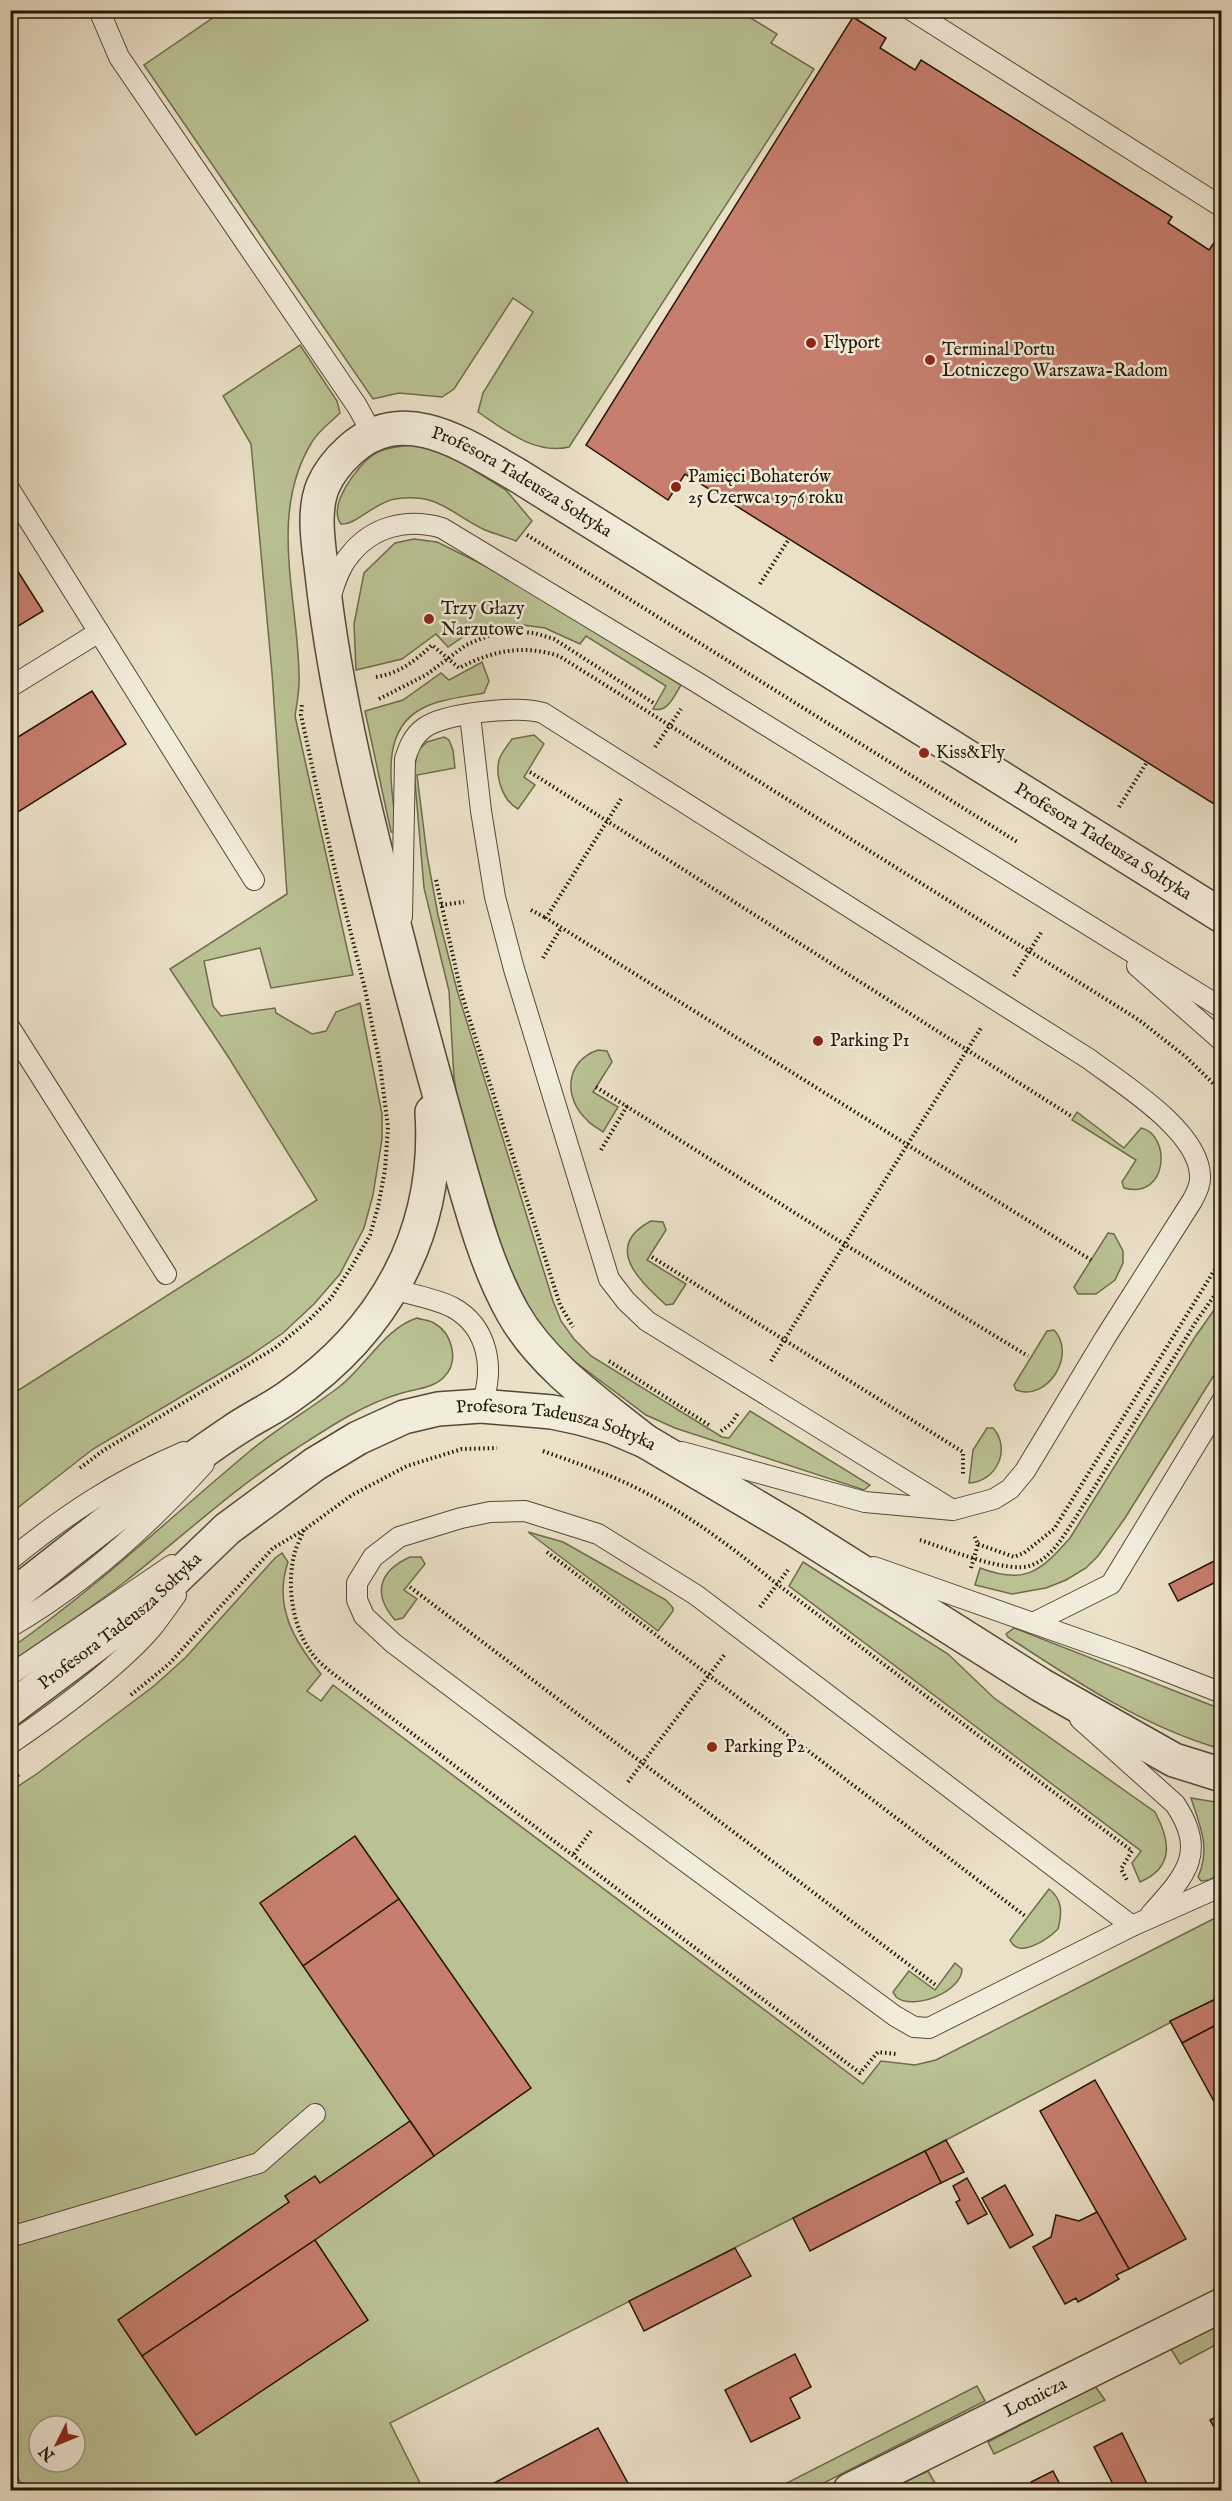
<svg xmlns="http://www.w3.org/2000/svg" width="1232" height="2501" viewBox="0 0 1232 2501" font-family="'IM FELL English',serif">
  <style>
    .green { fill: #bac294; stroke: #6e6c4c; stroke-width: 1.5; fill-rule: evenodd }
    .building { fill: #c77e6e; stroke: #231604; stroke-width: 1.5 }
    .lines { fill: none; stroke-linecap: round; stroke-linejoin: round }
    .service-casing { stroke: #554935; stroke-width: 22 }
    .minor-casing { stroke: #554935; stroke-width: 36 }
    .tertiary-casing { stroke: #554935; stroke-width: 36 }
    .path { stroke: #231604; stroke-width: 4; stroke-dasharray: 1.5 3; stroke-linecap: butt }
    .service { stroke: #f2ecdb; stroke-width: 20 }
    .minor { stroke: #f2ecdb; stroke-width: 33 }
    .tertiary { stroke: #f2ecdb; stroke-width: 33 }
    .poi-dot { fill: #8f2418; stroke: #f2ecdb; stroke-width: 2 }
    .labels { text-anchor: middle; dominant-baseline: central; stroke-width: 5; stroke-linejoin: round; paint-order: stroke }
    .poi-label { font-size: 18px; fill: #231604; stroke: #f2ecdb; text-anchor: start }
    .street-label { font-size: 18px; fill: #231604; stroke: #f2ecdb }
  </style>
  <rect width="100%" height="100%" fill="#ebe1c8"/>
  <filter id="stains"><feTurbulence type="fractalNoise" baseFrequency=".00333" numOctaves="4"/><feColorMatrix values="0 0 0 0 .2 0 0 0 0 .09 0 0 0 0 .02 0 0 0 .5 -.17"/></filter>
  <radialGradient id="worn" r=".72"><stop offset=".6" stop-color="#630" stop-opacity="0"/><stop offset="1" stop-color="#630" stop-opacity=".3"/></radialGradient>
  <g class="green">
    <path d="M 739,11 L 777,34 L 771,43 L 814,69 L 569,447 C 535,455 505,430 478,412 L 483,393 L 533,312 L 513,298 L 454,389 L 442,397 L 399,393 L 373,399 L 144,65 L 223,11 Z"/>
    <path d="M 300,345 L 337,401 L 340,413 C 331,422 318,431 312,442 C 268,513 298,598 299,675 C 300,689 297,702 295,716 L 353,975 L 271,988 L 260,948 L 204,961 L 213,1006 L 221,1016 L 275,1008 L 276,1013 L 312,1034 L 326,1031 L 336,1012 L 360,1003 L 382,1114 L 382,1139 L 373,1195 L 364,1228 L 340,1274 L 314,1304 L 283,1333 L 248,1357 L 93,1449 L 11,1513 L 11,1395 L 317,1200 L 229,1058 L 170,969 L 287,894 L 272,673 L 251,444 L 223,396 Z"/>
    <path d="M 409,445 L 425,446 L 446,453 L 506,490 L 532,521 L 516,541 C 506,537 495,534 485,530 C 451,514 438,492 395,499 C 375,502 355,526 341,524 C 327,506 357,466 373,455 C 383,448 397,447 409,445 Z"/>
    <path d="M 414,539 L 437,542 L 508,577 L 681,685 C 674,696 668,713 653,709 L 666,686 L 586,636 L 580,644 L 545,628 L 515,624 L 492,626 L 469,633 L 448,647 L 436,634 L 402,659 L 356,670 L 354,624 L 364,573 L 395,543 Z"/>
    <path d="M 482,662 L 489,681 L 484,693 C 464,697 439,699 421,709 C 379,732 392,787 396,827 L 394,832 L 391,832 L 365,711 L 403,700 L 441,673 L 449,680 Z"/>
    <path d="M 534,735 L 544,744 L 524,777 L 535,785 L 518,809 C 503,801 495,777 499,760 C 501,753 508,745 512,739 Z"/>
    <polygon points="444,737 449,740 453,750 455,768 417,775 427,855 438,915 457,990 553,1301 561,1321 574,1339 591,1356 722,1437 729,1438 750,1411 870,1485 864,1490 675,1428 646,1415 562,1352 536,1322 514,1286 460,1113 454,1078 449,991 424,888 414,770 418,750 427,742"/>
    <path d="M 598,1050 L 607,1051 L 612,1062 L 593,1092 L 618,1107 L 603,1132 C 598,1128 591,1125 587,1120 C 563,1098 565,1061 598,1050 Z"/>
    <path d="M 1077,1112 L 1124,1148 L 1141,1128 C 1171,1134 1169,1200 1124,1188 L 1122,1182 L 1136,1160 L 1072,1120 Z"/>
    <path d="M 651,1221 L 663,1222 L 666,1230 L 647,1260 L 686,1284 L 673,1304 L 666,1305 C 640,1281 602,1247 651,1221 Z"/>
    <polygon points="1108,1233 1114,1234 1123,1251 1123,1263 1115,1280 1096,1294 1078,1294 1074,1287"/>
    <path d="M 1221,1300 L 1221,1364 L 1125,1518 L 1098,1556 L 1086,1568 L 1066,1580 L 1046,1588 L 1012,1594 L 975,1585 L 980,1568 C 1025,1585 1040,1572 1070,1538 L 1195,1337 Z"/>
    <path d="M 417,1318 C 422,1320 429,1320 434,1323 C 452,1333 460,1361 444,1377 C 434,1388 415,1389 402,1393 C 363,1404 328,1428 294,1450 C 234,1488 182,1537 126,1581 C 89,1610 49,1635 11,1662 L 11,1648 C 95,1589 171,1517 250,1451 C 278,1428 310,1409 339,1387 C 366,1366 385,1328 417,1318 Z"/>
    <path d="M 1054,1330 C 1077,1354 1048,1402 1016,1390 L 1014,1385 L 1047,1331 Z"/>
    <path d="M 987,1428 L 993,1428 C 1012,1449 996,1482 969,1483 L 973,1450 Z"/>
    <polygon points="528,1532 563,1542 666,1600 673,1608 673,1611 658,1631"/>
    <path d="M 282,1553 L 288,1562 C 273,1606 294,1641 321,1674 L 307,1691 L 321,1701 L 333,1685 L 863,2084 L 881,2061 L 915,2065 L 936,2060 L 1221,1915 L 1221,1996 L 925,2151 L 390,2423 L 421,2485 L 392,2483 L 369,2490 L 14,2490 L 22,2485 L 11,2465 L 11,1791 L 38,1773 L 154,1686 L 186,1657 L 275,1558 ZM 39,2426 L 75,2426 L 75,2462 L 39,2462 Z"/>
    <path d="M 410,1557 L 421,1557 L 425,1564 L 404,1590 L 417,1599 L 403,1618 L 395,1620 C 372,1594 379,1571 410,1557 Z"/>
    <path d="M 803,1562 L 948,1654 L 994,1698 L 1155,1812 C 1170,1840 1175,1867 1140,1882 L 1132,1863 L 1141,1851 L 789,1586 Z"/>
    <path d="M 1014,1628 L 1221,1709 L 1221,1749 C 1144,1727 1075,1681 1008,1637 L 1006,1634 Z"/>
    <path d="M 1191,1798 L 1221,1803 L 1221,1874 L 1209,1880 L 1201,1881 L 1198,1877 C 1211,1848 1200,1826 1191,1798 Z"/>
    <path d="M 1049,1889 C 1063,1900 1062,1913 1058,1929 C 1049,1938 1019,1960 1010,1940 Z"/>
    <path d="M 955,1963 L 962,1969 C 962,1992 913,2011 896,1997 L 893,1992 L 909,1971 L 935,1990 Z"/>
    <polygon points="1221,2324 1221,2342 1180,2364 1171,2349"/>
    <polygon points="977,2386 985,2401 810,2490 778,2490 777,2488"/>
    <polygon points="1095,2386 1105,2400 994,2454 988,2442"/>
    <polygon points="928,2471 935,2483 920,2490 888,2490"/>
  </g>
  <g class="building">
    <polygon points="853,17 886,38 880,48 915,70 921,60 1172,217 1168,223 1209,250 1214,243 1222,247 1222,809 685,474 668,500 586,445"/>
    <polygon points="10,559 43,611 10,631"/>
    <polygon points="92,691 126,744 10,817 10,742"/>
    <polygon points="1222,1557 1222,1579 1178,1601 1169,1584"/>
    <polygon points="355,1836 399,1899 303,1966 260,1903"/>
    <polygon points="399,1899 531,2088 434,2156 303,1966"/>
    <polygon points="1222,1996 1222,2022 1182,2043 1170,2021"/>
    <polygon points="1222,2022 1222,2116 1182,2043"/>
    <polygon points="1095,2080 1186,2239 1129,2269 1040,2111"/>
    <polygon points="410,2121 434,2156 315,2240 142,2356 118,2320 289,2202 285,2196 315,2176 320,2183"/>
    <polygon points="946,2140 964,2172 941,2183 925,2151"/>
    <polygon points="925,2151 941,2183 810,2251 793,2218"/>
    <polygon points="967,2178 987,2214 968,2224 956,2202 960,2200 953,2186"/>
    <polygon points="1005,2185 1033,2235 1010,2248 982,2198"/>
    <polygon points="1097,2212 1129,2269 1116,2275 1119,2279 1089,2296 1078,2302 1076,2298 1065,2304 1033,2247 1051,2237 1056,2215 1079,2221"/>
    <polygon points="315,2240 368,2320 196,2435 142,2356"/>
    <polygon points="735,2248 751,2276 644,2331 629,2301"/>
    <polygon points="795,2354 811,2387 790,2398 800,2418 751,2442 725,2390"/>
    <polygon points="1222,2414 1222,2441 1210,2420"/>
    <polygon points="598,2428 630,2487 623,2490 481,2490"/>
    <polygon points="1122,2433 1150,2490 1116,2490 1094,2447"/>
    <polygon points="1053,2471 1063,2490 1035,2490 1031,2482"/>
  </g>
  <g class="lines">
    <defs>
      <g id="service">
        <polyline points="99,10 119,57 357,406 373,435"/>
        <polyline points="911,10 1222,207"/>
        <polyline points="10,490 254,880"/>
        <path d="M 330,599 C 334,585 339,568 349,556 C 372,526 407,518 442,528 L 698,683 L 1222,1008"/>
        <polyline points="10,687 99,632"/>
        <polyline points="470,715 481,811 495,897 514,969 609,1279 626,1301 647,1321 951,1509"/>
        <path d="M 402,917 L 405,759 C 409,747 413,736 424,728 C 444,713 519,705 543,713 L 1089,1059 C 1122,1084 1198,1130 1200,1175 C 1201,1184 1196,1194 1192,1201 L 1105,1338 L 1025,1471 L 1010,1489 L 994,1499 L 953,1510 L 865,1502 L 682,1452"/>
        <polyline points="1137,966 1222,1041"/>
        <polyline points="10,1028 166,1274"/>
        <path d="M 393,1289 C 412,1295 434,1298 452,1307 C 489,1327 495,1370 481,1406"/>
        <path d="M 10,1560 C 66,1514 118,1480 184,1452"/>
        <polyline points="874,1567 1132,1658 1222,1693"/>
        <polyline points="1033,1623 1111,1584 1222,1401"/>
        <path d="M 10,1627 C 83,1585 148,1526 204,1464"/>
        <polyline points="10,1675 172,1565"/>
        <path d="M 1080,1719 L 1175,1804 C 1208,1853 1185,1876 1151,1914"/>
        <path d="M 10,1744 C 54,1714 117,1668 151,1629 C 160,1618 168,1606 176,1595"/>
        <polyline points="1132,1926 696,1595 598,1534 525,1511 490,1512 461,1518 399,1537 373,1557 357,1583 357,1600 364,1616 393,1643 610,1806 895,2016 914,2027 929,2028 1132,1926 1222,1886"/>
        <polyline points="10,2237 259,2163 315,2114"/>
      </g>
      <g id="minor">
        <path id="s1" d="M 850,2490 L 1222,2305"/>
      </g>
      <g id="tertiary">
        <path id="s2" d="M 645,1441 C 599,1404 543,1366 513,1313 C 486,1265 472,1210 457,1158 C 440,1098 424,1039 408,979 C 374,846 337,711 322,574 C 319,547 312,512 323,486 C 329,472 339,460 350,450 C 404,401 466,446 517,475 L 1222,916"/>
        <path d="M 10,1598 C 68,1553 124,1507 184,1465 C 200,1454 216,1442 233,1431 C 250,1419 270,1410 287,1398 C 385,1331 440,1232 432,1112"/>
        <path id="s3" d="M 10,1709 L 146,1607 L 227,1529 L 315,1464 L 358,1438 L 404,1417 L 438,1409 L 481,1406 L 552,1412 L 580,1418 L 612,1427 L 645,1441 L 794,1529 L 1041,1685 L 1174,1760 L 1222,1775"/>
      </g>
    </defs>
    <use href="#service" class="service-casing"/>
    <use href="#minor" class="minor-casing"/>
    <use href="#tertiary" class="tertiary-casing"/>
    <g class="path">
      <polyline points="527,535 1019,843"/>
      <polyline points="760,584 789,539"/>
      <path d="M 376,677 C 400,673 415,661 432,645 L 459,668 C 492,651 522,644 559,656 L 1139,1020 L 1186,1057 L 1222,1092"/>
      <polyline points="379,699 426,675 466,645 490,635 510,631 534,633 554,639 655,704"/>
      <polyline points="655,747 681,709"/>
      <polyline points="530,772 1071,1116"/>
      <polyline points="621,799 546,918 1091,1260"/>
      <polyline points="1119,807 1147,762"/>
      <polyline points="436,880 461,992 560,1305 573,1327"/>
      <polyline points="441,905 464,902"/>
      <polyline points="531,910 546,918"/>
      <polyline points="543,958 561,928"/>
      <polyline points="1014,976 1042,931"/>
      <polyline points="596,1087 844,1244 1028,1356"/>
      <polyline points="601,1150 627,1106"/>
      <polyline points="652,1257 963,1452 963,1476"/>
      <polyline points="609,1361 709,1425"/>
      <polyline points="771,1361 981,1028"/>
      <polyline points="721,1431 731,1424 738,1413"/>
      <path d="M 543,1451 C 582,1465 621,1478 657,1499 C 700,1523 739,1553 777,1584 L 1132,1851 L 1121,1869 L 1128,1882"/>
      <polyline points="80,1468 104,1450 275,1348 308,1321 331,1298 352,1266 370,1235 378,1207 385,1170 388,1127 380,1065 365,989 332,858 301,715 302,703"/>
      <path d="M 304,1530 C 301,1537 297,1545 295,1552 C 286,1583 292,1626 311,1652 C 316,1660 324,1666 331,1672 L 860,2073 L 878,2052 L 896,2054"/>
      <path d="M 920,1540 C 945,1548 1009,1575 1032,1565 C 1053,1557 1066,1532 1078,1514 L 1197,1320 L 1222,1285"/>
      <polyline points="978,1544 1014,1557 1024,1553 1054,1529 1222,1258"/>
      <polyline points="547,1552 1025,1916"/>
      <polyline points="971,1568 978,1544 974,1535"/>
      <polyline points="410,1587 937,1986"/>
      <polyline points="760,1607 788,1570"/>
      <polyline points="131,1695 169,1664 273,1548 304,1530 352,1495 407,1466 462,1449 497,1448"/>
      <polyline points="10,1780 20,1774"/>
      <polyline points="628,1782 725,1654"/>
      <polyline points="574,1854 591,1831"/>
    </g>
    <use href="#service" class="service"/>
    <use href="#minor" class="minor"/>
    <use href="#tertiary" class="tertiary"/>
  </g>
  <g class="poi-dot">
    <circle cx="811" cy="343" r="6"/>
    <circle cx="930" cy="360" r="6"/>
    <circle cx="676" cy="487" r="6"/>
    <circle cx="429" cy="619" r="6"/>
    <circle cx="924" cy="753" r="6"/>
    <circle cx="818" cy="1041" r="6"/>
    <circle cx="712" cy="1747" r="6"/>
  </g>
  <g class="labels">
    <g class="poi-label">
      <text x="823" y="343">Flyport</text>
      <text x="942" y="350">Terminal Portu<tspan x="942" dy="21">Lotniczego Warszawa-Radom</tspan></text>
      <text x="688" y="477">Pamięci Bohaterów<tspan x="688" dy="21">25 Czerwca 1976 roku</tspan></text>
      <text x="441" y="609">Trzy Głazy<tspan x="441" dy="21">Narzutowe</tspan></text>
      <text x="936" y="753">Kiss&amp;Fly</text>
      <text x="830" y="1041">Parking P1</text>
      <text x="724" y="1747">Parking P2</text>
    </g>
    <g class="street-label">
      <text stroke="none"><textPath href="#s2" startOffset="1275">Profesora Tadeusza Sołtyka</textPath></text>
      <text stroke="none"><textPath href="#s2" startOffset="1959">Profesora Tadeusza Sołtyka</textPath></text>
      <text stroke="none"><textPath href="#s3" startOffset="648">Profesora Tadeusza Sołtyka</textPath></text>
      <text stroke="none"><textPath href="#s3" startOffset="141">Profesora Tadeusza Sołtyka</textPath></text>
      <text stroke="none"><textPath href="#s1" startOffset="207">Lotnicza</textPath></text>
    </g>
  </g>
  <rect width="1232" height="2501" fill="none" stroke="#ebe1c8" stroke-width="36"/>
  <rect x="12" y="12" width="1208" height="2477" fill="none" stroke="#231604" stroke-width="3"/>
  <rect x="18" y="18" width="1196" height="2465" fill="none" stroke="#231604" stroke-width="1.5"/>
  <g transform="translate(57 2444) rotate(227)"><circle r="28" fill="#f2ecdb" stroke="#9f9685" stroke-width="1.5"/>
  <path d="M0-4.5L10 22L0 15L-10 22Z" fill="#8f2418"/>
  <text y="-9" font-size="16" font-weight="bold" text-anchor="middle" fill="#231604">N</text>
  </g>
  <rect width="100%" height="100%" filter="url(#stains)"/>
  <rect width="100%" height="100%" fill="url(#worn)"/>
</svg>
